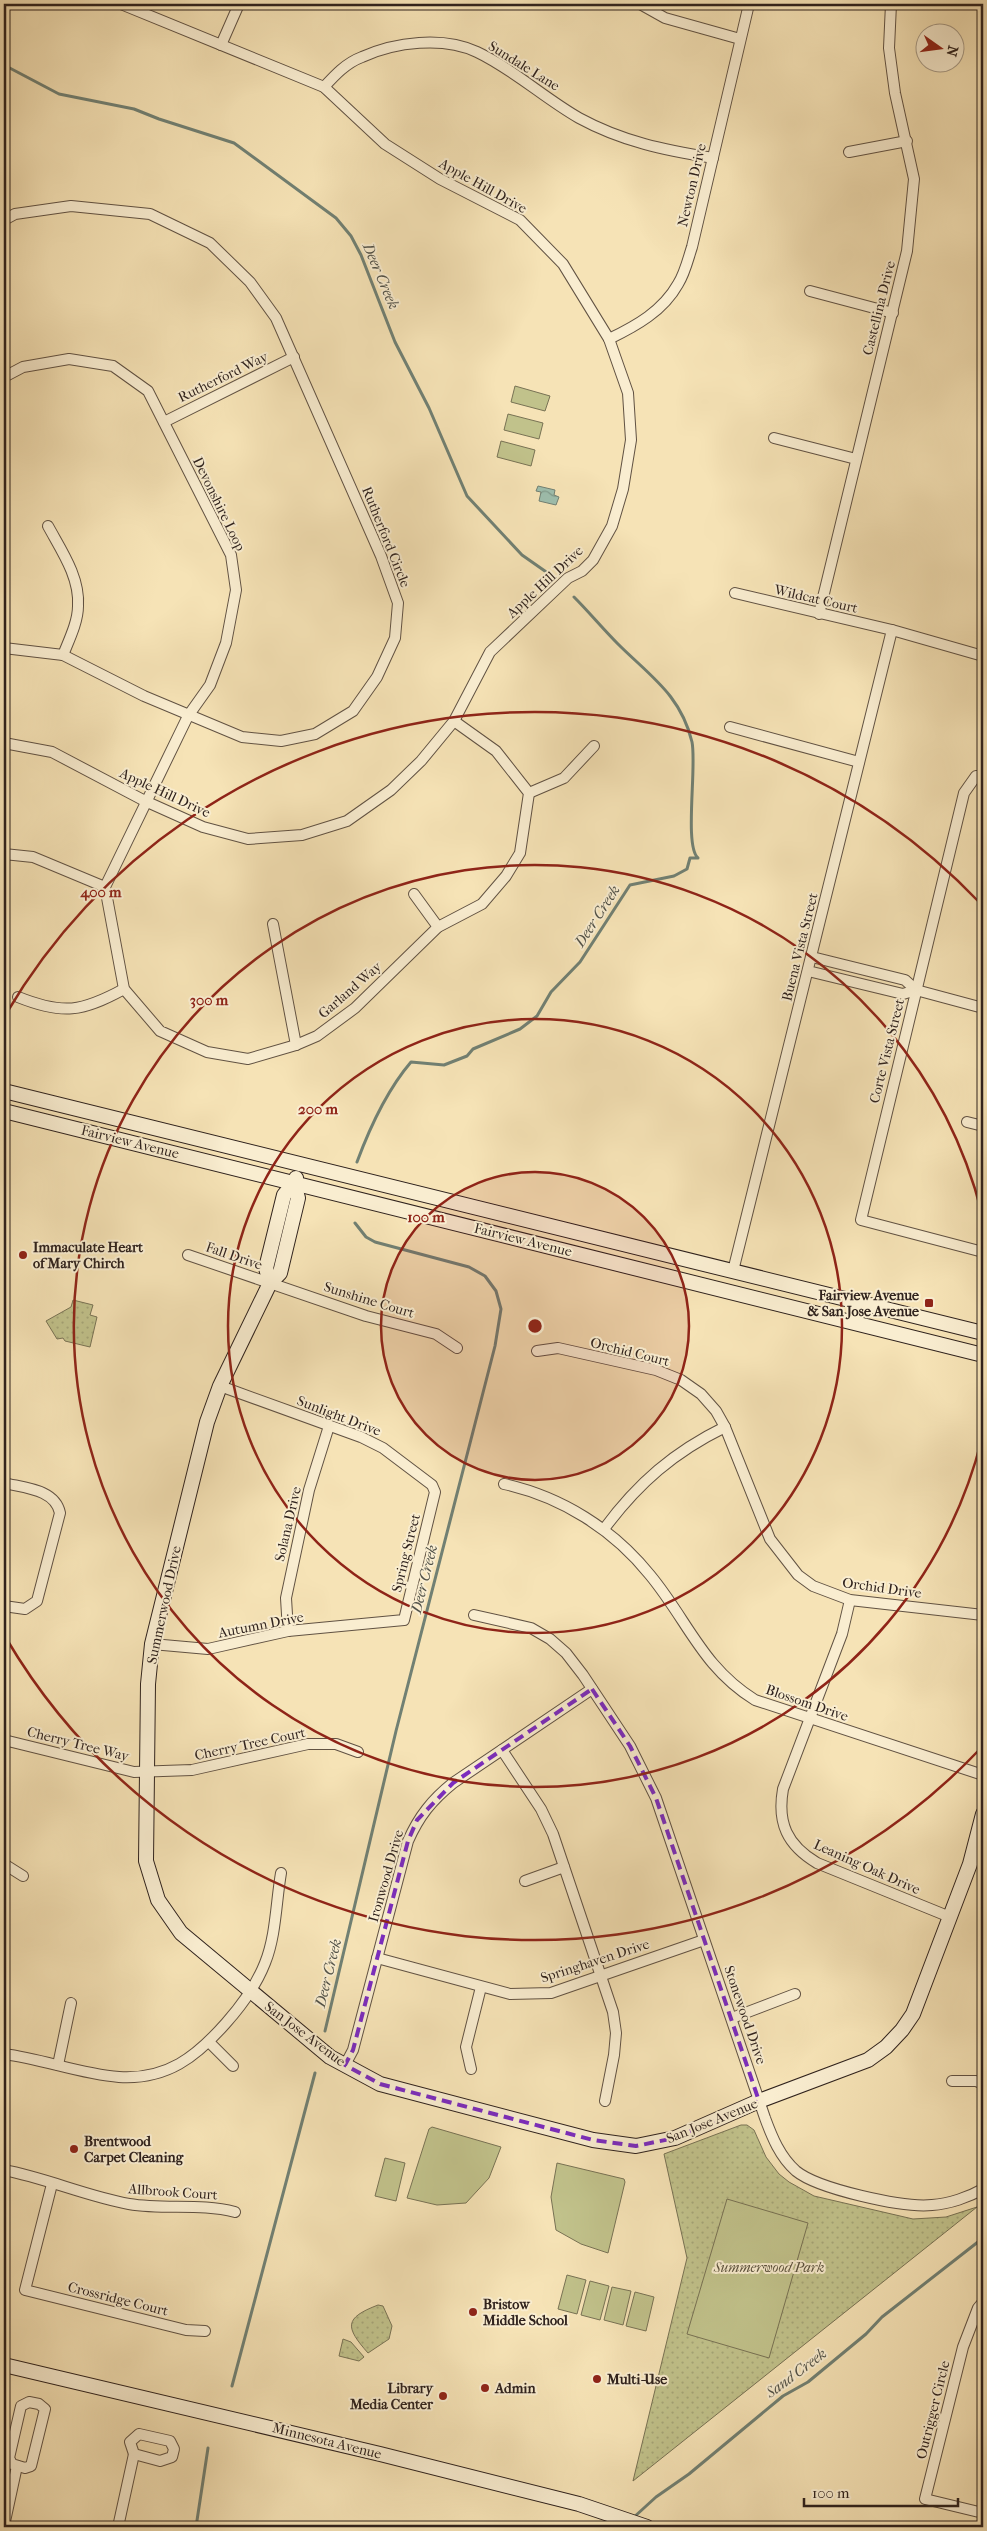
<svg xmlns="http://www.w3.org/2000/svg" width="987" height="2531" viewBox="0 0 987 2531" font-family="'IM FELL French Canon',serif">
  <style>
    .green { fill: url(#green-dots); stroke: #787254 }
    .pitch { fill: #c1c28b; stroke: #787254 }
    .water { fill: url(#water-waves); stroke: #718073 }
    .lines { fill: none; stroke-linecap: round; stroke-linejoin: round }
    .stream { stroke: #718073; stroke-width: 3 }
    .street-casing { stroke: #615243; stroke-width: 12 }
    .secondary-casing { stroke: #2f221d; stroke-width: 16 }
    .street { stroke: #f9edd0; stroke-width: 10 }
    .secondary { stroke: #f9edd0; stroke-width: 14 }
    .marked { fill: none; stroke: #7b2cbf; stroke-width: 4; stroke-dasharray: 10 6; stroke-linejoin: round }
    .ring { fill: none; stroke: #8f2418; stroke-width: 2.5 }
    .poi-dot { fill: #8f2418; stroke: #f9edd0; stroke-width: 2 }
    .labels { text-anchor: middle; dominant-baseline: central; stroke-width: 4; stroke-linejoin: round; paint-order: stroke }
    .street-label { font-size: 14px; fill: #2f221d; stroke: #f9edd0 }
    .poi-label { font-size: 14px; font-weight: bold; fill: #2f221d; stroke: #f9edd0; text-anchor: start }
    .park-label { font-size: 14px; font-style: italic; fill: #5b523e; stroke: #f9edd0 }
    .water-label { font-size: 15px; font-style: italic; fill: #505148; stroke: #f9edd0 }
    .centre { fill: #8f2418; stroke: #f9edd0; stroke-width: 2.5 }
    .ring-label { font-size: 15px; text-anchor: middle; font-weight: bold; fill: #8f2418; stroke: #f9edd0; stroke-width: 4; stroke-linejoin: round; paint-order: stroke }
  </style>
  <defs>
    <pattern id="green-dots" width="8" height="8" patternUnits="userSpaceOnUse" patternTransform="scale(1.25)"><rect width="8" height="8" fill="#c1c28b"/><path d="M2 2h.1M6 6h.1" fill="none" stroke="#a6a678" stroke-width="1.8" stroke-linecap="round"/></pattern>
    <pattern id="water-waves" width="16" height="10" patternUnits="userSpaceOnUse" patternTransform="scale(1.25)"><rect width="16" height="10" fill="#9dbead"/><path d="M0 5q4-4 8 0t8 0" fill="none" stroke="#809a8c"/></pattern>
  </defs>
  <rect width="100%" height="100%" fill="#f6e3b6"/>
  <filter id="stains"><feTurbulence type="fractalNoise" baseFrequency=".004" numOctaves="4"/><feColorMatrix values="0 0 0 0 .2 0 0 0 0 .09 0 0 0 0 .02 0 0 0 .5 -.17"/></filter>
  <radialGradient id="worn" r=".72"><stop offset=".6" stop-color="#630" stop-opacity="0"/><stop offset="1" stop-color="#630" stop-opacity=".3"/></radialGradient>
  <g class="green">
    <polygon points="73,1300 93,1305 90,1315 97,1317 90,1347 65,1341 63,1338 57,1339 46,1321 71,1307"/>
    <polygon points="741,2125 747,2125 754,2130 766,2157 779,2174 789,2182 814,2196 913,2219 946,2217 977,2207 633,2481 687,2258 664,2154"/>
    <path d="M 378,2305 L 383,2306 L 392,2326 L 389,2339 L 368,2353 C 345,2327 344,2318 378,2305 Z"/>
    <polygon points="343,2339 351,2342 364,2357 359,2361 339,2356"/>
  </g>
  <g class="pitch">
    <polygon points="515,386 550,396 545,411 511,402"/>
    <polygon points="508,414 543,423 539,439 504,430"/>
    <polygon points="501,441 535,450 531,466 497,457"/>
    <polygon points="432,2127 501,2147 489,2178 466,2203 437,2205 407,2198 429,2129"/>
    <polygon points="385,2158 405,2163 396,2201 375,2196"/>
    <polygon points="557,2163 624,2179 625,2182 608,2253 581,2244 556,2230 551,2197"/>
    <polygon points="727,2199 808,2223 769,2358 687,2334"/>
    <polygon points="567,2275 586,2280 577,2314 558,2309"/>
    <polygon points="590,2281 609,2286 600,2320 581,2315"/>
    <polygon points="612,2287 631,2291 623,2325 604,2320"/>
    <polygon points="635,2292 654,2297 646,2331 626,2326"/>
  </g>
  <polygon class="water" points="538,486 555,490 554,495 559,497 556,505 539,501 541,492 536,491"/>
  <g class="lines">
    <g class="stream">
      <polyline points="4,65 59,94 134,109 159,119 234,143 336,218 351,236 361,255 395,342 429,408 467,496 522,555 552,576"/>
      <path d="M 357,1162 C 370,1127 387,1090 411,1062 L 444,1065 L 467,1056 L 473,1049 L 520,1029 L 537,1016 L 551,992 L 580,962 L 630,885 L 674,876 L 687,869 L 690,858 L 698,858 C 684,846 697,766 692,742 C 681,695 650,676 618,644 C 603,629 589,612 574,597"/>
      <polyline points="325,2031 396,1731 495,1346 501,1309 496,1291 485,1276 469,1267 375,1242 366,1237 355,1223"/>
      <polyline points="232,2386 315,2073"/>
      <polyline points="633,2518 656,2497 689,2474 783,2396 808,2382 866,2334 882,2317 983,2238"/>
      <polyline points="196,2527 208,2448"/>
    </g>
    <defs>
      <g id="street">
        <polyline points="640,4 665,18 740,39"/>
        <polyline points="221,45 239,4"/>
        <path d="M 324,87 C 335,75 346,63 362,57 C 395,42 443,36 477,52 C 513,69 544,98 579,118 C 623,142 665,150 713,158"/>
        <polyline points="849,152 907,141"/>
        <polyline points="4,220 15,214 71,206 150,214 210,243 250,282 276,318 381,556 398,603 395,638 377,677 353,711 315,734 281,741 242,737 144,696 63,655 4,648"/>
        <polyline points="810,291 893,313"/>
        <path d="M 609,339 C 636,326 663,311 678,284 C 685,273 688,259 692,247 L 749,4"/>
        <polyline points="4,377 23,367 69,359 113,366 148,391 231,555 236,590 226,643 210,685 188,716 105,887 124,989 160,1031 207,1052 248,1059 296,1045 317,1036 355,1008 438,927 482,904 506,876 520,853 529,793 496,751 454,721"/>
        <polyline points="164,422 294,357"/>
        <polyline points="774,438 856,459"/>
        <path d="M 48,526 C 61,550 80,577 78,606 C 78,622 69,640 63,655"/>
        <polyline points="735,593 892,630 983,656"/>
        <polyline points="819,614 907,251 914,179 895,93 889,48 891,4"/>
        <polyline points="730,727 859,762"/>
        <polyline points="4,743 52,752 145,801 203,827 248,839 302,835 347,821 391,790 421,761 454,721 490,652 568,578 582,571 593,560 612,526 623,489 631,440 628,393 609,339 563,264 520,220 440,179 385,144 324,87 121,4"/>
        <polyline points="983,777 976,776 964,793 861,1220 983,1252"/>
        <polyline points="529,793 564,778 594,746"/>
        <polyline points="4,854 33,857 105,887"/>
        <polyline points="414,894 438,927"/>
        <polyline points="273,924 296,1045"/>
        <polyline points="812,957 905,980 916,990 983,1008"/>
        <polyline points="808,971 903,994 916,990"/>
        <path d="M 18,997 C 63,1015 82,1012 124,989"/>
        <polyline points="967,1122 983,1126"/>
        <polyline points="188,1255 366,1316 436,1334 457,1348"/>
        <polyline points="733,1271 892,630"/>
        <polyline points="537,1351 558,1348 656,1370 681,1380 701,1394 716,1411 725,1427 770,1539 798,1575 813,1586 850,1600 983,1615"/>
        <path d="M 4,1483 C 24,1488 55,1489 60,1513 L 37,1601 L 25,1609 L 4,1606"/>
        <path d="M 504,1484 C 562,1497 613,1529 650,1575 C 688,1621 702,1667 755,1700 L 983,1775"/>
        <path d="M 604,1529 C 638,1483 674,1452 725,1427"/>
        <path d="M 850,1600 L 842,1634 L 783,1789 C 777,1823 787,1845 817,1863 L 950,1917"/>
        <path d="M 474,1615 L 531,1628 L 550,1639 L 566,1653 L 583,1675 L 630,1746 L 656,1798 L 765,2118 C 772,2137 780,2157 796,2171 C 818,2189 903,2208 932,2205 C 949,2204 969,2197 983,2189"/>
        <polyline points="288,1631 286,1598 309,1490 329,1426"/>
        <polyline points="152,1644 208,1649 288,1631 404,1620 435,1492 432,1485 383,1448 361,1437 220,1386"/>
        <polyline points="4,1740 134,1772 192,1770 308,1744 336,1744 358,1752"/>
        <polyline points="502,1750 541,1809 553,1834 613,2012 616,2033 614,2055 605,2101"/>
        <polyline points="4,1864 23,1876"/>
        <polyline points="525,1881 564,1867"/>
        <polyline points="377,1958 510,1994 551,1993 704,1940"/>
        <polyline points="732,2018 795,1994"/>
        <polyline points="209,2042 233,2066"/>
        <path d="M 4,2054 C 43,2059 80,2074 119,2077 C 167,2080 196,2057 226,2023 C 242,2005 256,1986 265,1963 C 276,1936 276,1902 281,1873"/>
        <polyline points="58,2065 71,2003"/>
        <path d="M 345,2065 L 353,2050 L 408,1841 C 419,1816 432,1800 453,1783 L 592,1689"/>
        <polyline points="471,2069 466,2047 481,1987"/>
        <polyline points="952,2081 976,2081 983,2084"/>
        <path d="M 4,2170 C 46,2178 86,2196 129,2204 C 165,2210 200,2203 235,2212"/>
        <polyline points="52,2184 25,2290 186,2330 205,2331"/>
        <polyline points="983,2302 978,2308 963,2347 925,2499 983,2513"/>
        <polygon points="29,2402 39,2404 45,2409 31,2466 25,2468 12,2464 9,2458 21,2406"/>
        <polygon points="139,2434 170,2441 174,2449 172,2457 160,2461 134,2454 130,2442"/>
        <polyline points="4,2526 17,2466"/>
        <polyline points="118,2527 134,2454"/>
      </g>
      <g id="secondary">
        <polyline points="4,1091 983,1333"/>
        <polyline points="4,1111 983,1355"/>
        <polyline points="294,1183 298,1198 280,1273 270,1283 220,1386 207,1422 152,1644 148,1684 146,1861 158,1900 181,1933 330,2057 380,2084 593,2140 636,2146 675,2138 759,2101 868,2060 886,2047 902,2030 913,2014 970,1864 983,1814"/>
        <polyline points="270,1283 266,1268 284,1195 294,1183 296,1178"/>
        <polyline points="4,2365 380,2454 579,2504 647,2527"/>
      </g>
    </defs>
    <use href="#street" class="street-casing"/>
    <use href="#secondary" class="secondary-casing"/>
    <use href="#street" class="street"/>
    <use href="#secondary" class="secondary"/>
  </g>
  <path class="marked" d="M 592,1689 L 630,1746 L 656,1798 L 759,2101 L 675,2138 L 636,2146 L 593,2140 L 380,2084 L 345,2065 L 353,2050 L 408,1841 L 417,1820 L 453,1783 Z"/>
  <circle cx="535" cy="1326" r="154" fill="#8f2418" fill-opacity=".12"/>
  <g class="ring">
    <circle cx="535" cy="1326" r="154"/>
    <circle cx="535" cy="1326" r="307"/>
    <path d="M982 1438A461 461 0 1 1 982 1214"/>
    <path d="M980 1749A614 614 0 0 1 6 1638M6 1014A614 614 0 0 1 980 903"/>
  </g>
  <g class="poi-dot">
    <circle cx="23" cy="1255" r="5"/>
    <rect x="924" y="1298" width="10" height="10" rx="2.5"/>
    <circle cx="74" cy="2149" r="5"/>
    <circle cx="473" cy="2312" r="5"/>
    <circle cx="597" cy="2379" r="5"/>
    <circle cx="485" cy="2388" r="5"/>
    <circle cx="443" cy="2396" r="5"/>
  </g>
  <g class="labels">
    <g class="street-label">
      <text transform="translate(524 66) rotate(32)">Sundale Lane</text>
      <text transform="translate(692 185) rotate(-77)">Newton Drive</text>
      <text transform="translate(483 186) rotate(29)">Apple Hill Drive</text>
      <text transform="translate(879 308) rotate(-76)">Castellina Drive</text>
      <text transform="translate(223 377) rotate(-26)">Rutherford Way</text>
      <text transform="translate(219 504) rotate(64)">Devonshire Loop</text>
      <text transform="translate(386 537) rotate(68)">Rutherford Circle</text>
      <text transform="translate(545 582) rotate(-43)">Apple Hill Drive</text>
      <text transform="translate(816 599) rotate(13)">Wildcat Court</text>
      <text transform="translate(165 793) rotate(25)">Apple Hill Drive</text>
      <text transform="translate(800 947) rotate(-76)">Buena Vista Street</text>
      <text transform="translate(350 990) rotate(-41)">Garland Way</text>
      <text transform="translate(887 1051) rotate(-76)">Corte Vista Street</text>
      <text transform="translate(130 1142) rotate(14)">Fairview Avenue</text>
      <text transform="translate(523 1240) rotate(14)">Fairview Avenue</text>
      <text transform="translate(234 1256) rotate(19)">Fall Drive</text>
      <text transform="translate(369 1300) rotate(17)">Sunshine Court</text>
      <text transform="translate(630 1352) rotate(14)">Orchid Court</text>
      <text transform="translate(339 1416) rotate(21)">Sunlight Drive</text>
      <text transform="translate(288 1524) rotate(-77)">Solana Drive</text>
      <text transform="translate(406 1553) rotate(-76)">Spring Street</text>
      <text transform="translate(882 1588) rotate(8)">Orchid Drive</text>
      <text transform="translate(164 1605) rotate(-78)">Summerwood Drive</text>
      <text transform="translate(261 1625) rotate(-11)">Autumn Drive</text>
      <text transform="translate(807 1703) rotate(19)">Blossom Drive</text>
      <text transform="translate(78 1744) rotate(14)">Cherry Tree Way</text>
      <text transform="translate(250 1744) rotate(-12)">Cherry Tree Court</text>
      <text transform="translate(867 1867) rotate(24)">Leaning Oak Drive</text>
      <text transform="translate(386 1876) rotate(-74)">Ironwood Drive</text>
      <text transform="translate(595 1961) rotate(-18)">Springhaven Drive</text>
      <text transform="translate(745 2015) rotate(71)">Stonewood Drive</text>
      <text transform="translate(305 2034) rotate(37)">San Jose Avenue</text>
      <text transform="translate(712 2121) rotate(-22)">San Jose Avenue</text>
      <text transform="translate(173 2192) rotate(4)">Allbrook Court</text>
      <text transform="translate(118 2299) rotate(14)">Crossridge Court</text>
      <text transform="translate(933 2410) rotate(-76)">Outrigger Circle</text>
      <text transform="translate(327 2441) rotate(14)">Minnesota Avenue</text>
    </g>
    <g class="poi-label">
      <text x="33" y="1247">Immaculate Heart<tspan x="33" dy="16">of Mary Chirch</tspan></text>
      <text x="919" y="1295" text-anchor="end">Fairview Avenue<tspan x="919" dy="16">&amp; San Jose Avenue</tspan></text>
      <text x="84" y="2141">Brentwood<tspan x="84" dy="16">Carpet Cleaning</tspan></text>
      <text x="483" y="2304">Bristow<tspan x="483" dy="16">Middle School</tspan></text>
      <text x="607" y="2379">Multi-Use</text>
      <text x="433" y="2388" text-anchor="end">Library<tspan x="433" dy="16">Media Center</tspan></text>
      <text x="495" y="2388">Admin</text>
    </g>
    <g class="park-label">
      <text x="769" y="2267">Summerwood Park</text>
    </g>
    <g class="water-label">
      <text transform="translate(381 276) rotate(67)">Deer Creek</text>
      <text transform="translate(597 916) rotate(-57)">Deer Creek</text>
      <text transform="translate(424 1579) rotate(-76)">Deer Creek</text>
      <text transform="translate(328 1973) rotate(-76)">Deer Creek</text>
      <text transform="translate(796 2373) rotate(-37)">Sand Creek</text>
    </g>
  </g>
  <circle cx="535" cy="1326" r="8" class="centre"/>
  <g class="ring-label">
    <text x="101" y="897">400 m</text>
    <text x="209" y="1005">300 m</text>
    <text x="318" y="1114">200 m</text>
    <text x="426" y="1222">100 m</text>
  </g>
  <rect width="987" height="2531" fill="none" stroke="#f6e3b6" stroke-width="20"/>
  <rect x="5" y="5" width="977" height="2521" fill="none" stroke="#2f221d" stroke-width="2.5"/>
  <rect x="10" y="10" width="967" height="2511" fill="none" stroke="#2f221d"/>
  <g transform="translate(940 48) rotate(104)"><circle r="24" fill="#f9edd0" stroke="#a89c88"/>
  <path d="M0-4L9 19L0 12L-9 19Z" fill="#8f2418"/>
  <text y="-8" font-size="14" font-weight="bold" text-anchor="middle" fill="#2f221d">N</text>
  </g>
  <path d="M804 2498v8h154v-8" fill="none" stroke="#2f221d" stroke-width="2.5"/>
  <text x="812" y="2498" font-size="15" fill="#2f221d" stroke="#f9edd0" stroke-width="4" paint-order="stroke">100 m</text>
  <rect width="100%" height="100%" filter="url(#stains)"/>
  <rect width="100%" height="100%" fill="url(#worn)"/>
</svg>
